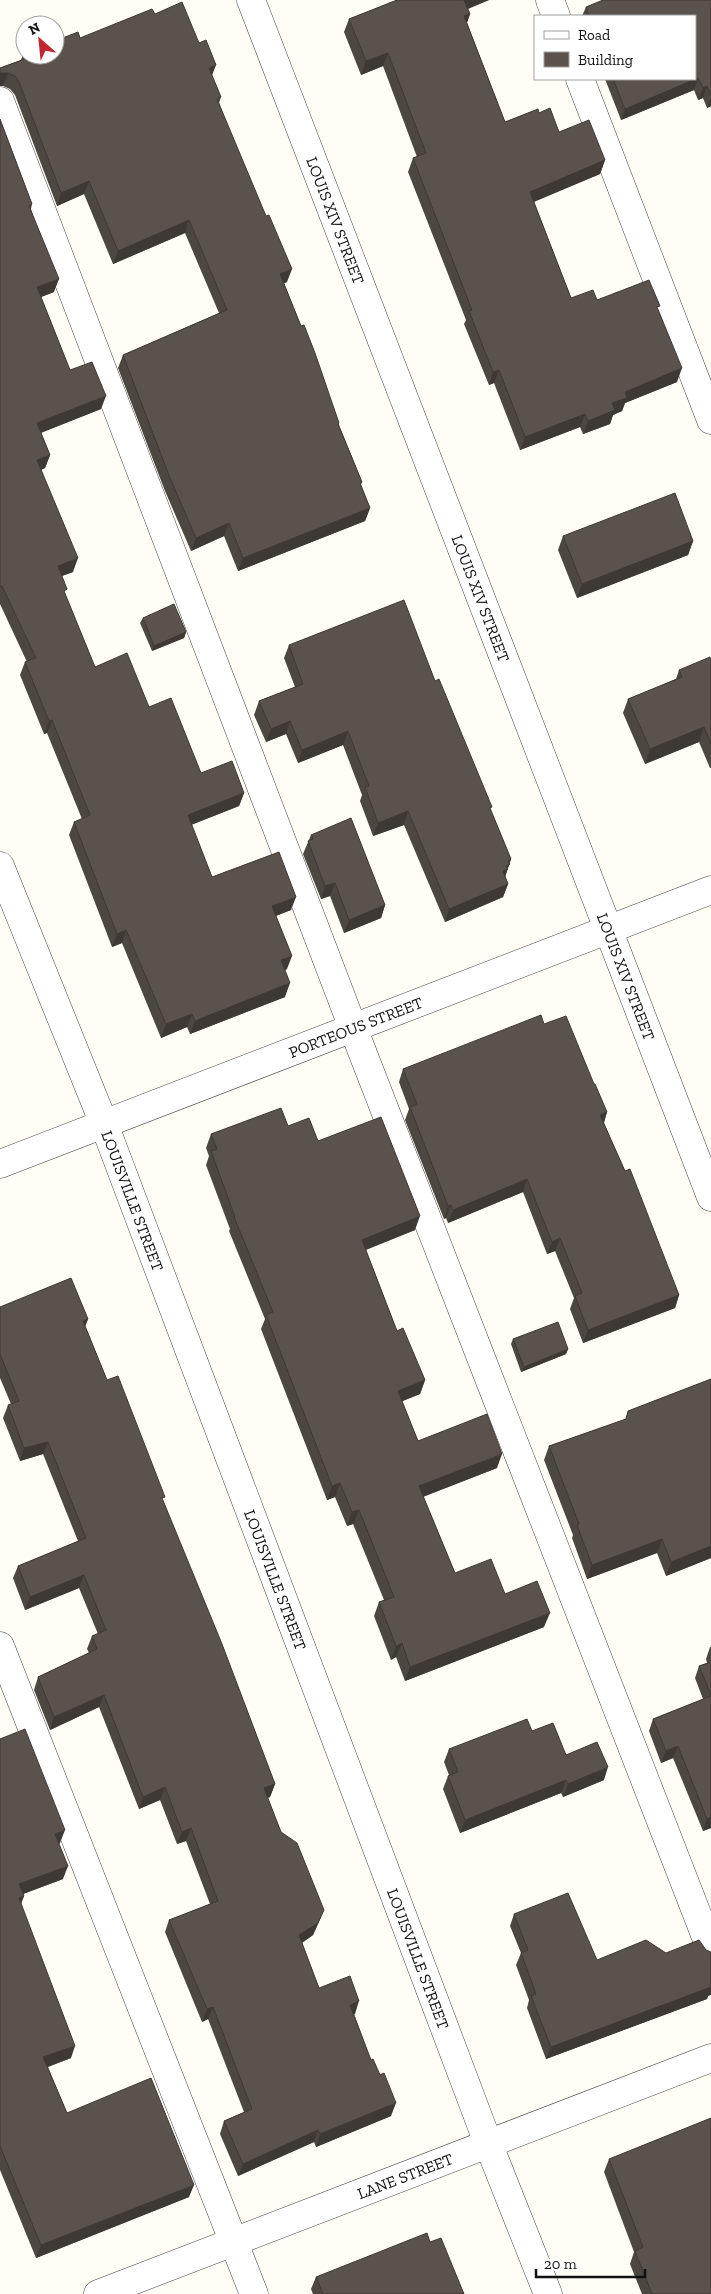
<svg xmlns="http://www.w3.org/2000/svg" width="711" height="2294" viewBox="0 0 711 2294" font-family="'Zilla Slab',serif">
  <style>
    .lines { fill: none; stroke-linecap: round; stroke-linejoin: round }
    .minor-casing { stroke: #444; stroke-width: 29 }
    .minor { stroke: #fff; stroke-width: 28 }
    .wall { fill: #4d4742 }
    .shaded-wall { fill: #3f3936 }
    .building { fill: #5a524d; stroke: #3f3936 }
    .labels { text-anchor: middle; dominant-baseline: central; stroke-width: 5; stroke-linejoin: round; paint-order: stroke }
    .street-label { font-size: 16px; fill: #111; stroke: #fff }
  </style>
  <rect width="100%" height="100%" fill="#fffdf5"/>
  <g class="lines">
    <defs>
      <g id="minor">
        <path id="s1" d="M 251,0 L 711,1197"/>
        <polyline points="550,0 556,16"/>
        <polyline points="580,79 711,420"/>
        <polyline points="0,101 353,1028 711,1950"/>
        <path id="s2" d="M 0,866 L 104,1124 L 488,2143 L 548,2294"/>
        <path id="s3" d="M 0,1164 L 711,890"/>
        <polyline points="0,1646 254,2294"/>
        <path id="s4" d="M 98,2294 L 711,2058"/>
      </g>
    </defs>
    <use href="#minor" class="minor-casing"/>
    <use href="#minor" class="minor"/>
  </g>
  <g class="wall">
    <polygon points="395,0 489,0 468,9 470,14 467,23 505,122 539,113 559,132 605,160 600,174 534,202 571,298 597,300 658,310 677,382 625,403 622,411 613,415 610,424 583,434 580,427 520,450 494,383 489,385 464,324 466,320 408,172 413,158 417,157 383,66 361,75 344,32 349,19 395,1"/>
    <polygon points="711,0 711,106 707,108 703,98 698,100 694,90 621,120 605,79 695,79 695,16 582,16 586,7"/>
    <polygon points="155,14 212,76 221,97 219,103 287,282 284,283 339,423 339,425 362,482 361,485 370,508 365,521 238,571 224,536 191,551 165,491 118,368 123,355 219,313 185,233 113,264 84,194 57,206 15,95 10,89 3,86 0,68 21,60 23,54 80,38"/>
    <polygon points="0,119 32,204 31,209 54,292 41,297 70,370 101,409 41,433 50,455 45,468 41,470 73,572 62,576 65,595 95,667 149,707 201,773 244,793 239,806 191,825 212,877 291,910 276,916 287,969 285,970 285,997 190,1034 187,1027 161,1038 122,943 112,947 69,835 74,822 82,819 47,733 44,734 20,675 25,662 27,662 0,604"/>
    <polygon points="563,536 693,541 688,555 577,598 558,550"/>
    <polygon points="143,618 186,632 184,638 152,651 140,623"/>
    <polygon points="289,645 435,681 511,859 505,877 508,884 503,897 445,922 404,825 373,836 360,801 362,795 343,745 298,763 286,734 266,742 254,715 259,701 295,687 284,658"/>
    <polygon points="711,659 711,768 710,768 699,742 645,764 623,713 628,699 676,679 679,670"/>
    <polygon points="311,835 385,905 381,918 344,933 330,896 321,899 303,854"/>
    <polygon points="544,1024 594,1084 607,1112 604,1123 679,1295 675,1308 583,1343 570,1309 574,1298 555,1251 547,1254 523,1192 448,1223 446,1218 444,1219 405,1120 409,1109 399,1082 403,1069"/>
    <polygon points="288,1126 318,1141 415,1230 366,1250 397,1331 425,1380 420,1394 402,1401 418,1441 497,1468 423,1497 455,1573 505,1594 544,1627 405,1681 396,1657 391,1660 374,1616 379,1602 384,1600 353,1524 347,1526 335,1497 327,1500 261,1329 265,1319 229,1231 230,1229 206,1165 209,1156 206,1148 211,1134"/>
    <polygon points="0,1307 88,1319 85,1326 107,1380 163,1502 275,1784 270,1797 267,1798 281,1832 319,1922 313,1935 302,1943 319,1988 355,2014 354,2014 391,2116 316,2147 314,2142 238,2176 220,2134 224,2121 244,2112 208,2019 202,2022 165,1932 169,1920 210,1904 186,1841 177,1844 160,1800 139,1809 99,1707 50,1730 34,1690 38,1677 89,1653 87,1649 92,1636 98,1634 79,1588 25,1610 13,1578 18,1566 78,1541 43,1454 20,1461 3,1418 8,1405 11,1404 0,1378"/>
    <polygon points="513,1339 568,1349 566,1354 521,1372 511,1344"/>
    <polygon points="711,1379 711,1558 666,1576 657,1553 587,1579 572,1538 573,1535 544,1460 549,1446 626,1419 628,1411"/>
    <polygon points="710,1647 711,1647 711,1828 703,1831 673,1758 661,1763 649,1731 653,1719 703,1699 695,1678 699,1666 707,1663 706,1659"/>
    <polygon points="532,1731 604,1780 563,1797 561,1793 460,1833 443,1789 448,1776 449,1775 444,1762 449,1749"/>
    <polygon points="0,1739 60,1843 59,1844 63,1879 23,1894 24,1896 21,1904 71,2058 48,2067 67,2113 189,2197 36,2258 0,2170"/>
    <polygon points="514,1914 597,1960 708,1996 707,1999 546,2059 527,2008 529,2000 516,1965 521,1953 510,1926"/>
    <polygon points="609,2159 711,2294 642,2294 630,2264 634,2252 604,2172"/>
    <polygon points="430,2242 464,2294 313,2294 311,2289 316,2277"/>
  </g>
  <g class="shaded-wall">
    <polygon points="463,0 489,0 459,12"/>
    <polygon points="470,14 465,28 464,16"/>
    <polygon points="388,53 383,66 361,75 366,61"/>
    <polygon points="216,65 211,78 209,68"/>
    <polygon points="0,73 8,73 3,86 0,86"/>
    <polygon points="698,78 694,90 621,120 625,109"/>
    <polygon points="707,86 703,98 698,100 703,88"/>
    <polygon points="711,98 711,106 707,108"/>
    <polygon points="605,160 600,174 525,205 530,192"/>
    <polygon points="89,181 84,194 57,206 61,193"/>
    <polygon points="189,220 185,233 113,264 118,251"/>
    <polygon points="292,269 287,282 276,287 280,274"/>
    <polygon points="59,279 54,292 33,300 37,287"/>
    <polygon points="682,368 677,382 625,403 622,411 613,415 610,424 583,434 588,421 612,403 625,392"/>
    <polygon points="499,370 494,383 489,385 493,372"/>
    <polygon points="106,396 101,409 32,436 37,423"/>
    <polygon points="585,414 580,427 520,450 525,437"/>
    <polygon points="50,455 45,468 33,473 37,460"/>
    <polygon points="370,508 365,521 238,571 243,558"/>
    <polygon points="229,523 224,536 191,551 196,538"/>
    <polygon points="693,541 688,555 577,598 582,584"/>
    <polygon points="78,558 73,572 53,579 58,566"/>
    <polygon points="186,632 184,638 152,651 154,646"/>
    <polygon points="52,720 47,733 44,734 49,721"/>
    <polygon points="290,721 286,734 266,742 271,729"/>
    <polygon points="704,727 699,742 645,764 650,749"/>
    <polygon points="348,731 343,745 298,763 302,750"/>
    <polygon points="244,793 239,806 183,828 188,815"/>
    <polygon points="408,811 404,825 373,836 378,823"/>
    <polygon points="511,859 505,877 503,871 508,861"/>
    <polygon points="335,883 330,896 321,899 325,886"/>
    <polygon points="508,884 503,897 445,922 449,909"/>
    <polygon points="296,897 291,910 267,919 272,906"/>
    <polygon points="385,905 381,918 344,933 349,920"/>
    <polygon points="126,930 122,943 112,947 117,934"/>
    <polygon points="292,956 287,969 276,973 281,960"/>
    <polygon points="290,983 285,997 190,1034 195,1021"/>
    <polygon points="192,1014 187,1027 161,1038 166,1024"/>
    <polygon points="607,1112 603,1125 600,1115"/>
    <polygon points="527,1179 523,1192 448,1223 453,1210"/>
    <polygon points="451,1205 446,1218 444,1219 448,1206"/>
    <polygon points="420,1216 415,1230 357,1253 362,1240"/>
    <polygon points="560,1238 555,1251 547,1254 552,1242"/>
    <polygon points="679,1295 675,1308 583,1343 588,1330"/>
    <polygon points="88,1319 83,1332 83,1321"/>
    <polygon points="568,1349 566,1354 521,1372 524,1367"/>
    <polygon points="425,1380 420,1394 393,1405 398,1391"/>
    <polygon points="48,1442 43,1454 20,1461 24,1448"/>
    <polygon points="502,1454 497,1468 414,1500 419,1486"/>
    <polygon points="340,1483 335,1497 327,1500 332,1486"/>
    <polygon points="359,1510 353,1524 347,1526 352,1512"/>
    <polygon points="662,1539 657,1553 587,1579 592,1565"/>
    <polygon points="711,1546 711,1558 666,1576 671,1562"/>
    <polygon points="84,1575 79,1588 25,1610 30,1597"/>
    <polygon points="550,1613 544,1627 405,1681 410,1667"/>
    <polygon points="402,1643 396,1657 391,1660 396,1646"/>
    <polygon points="104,1695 99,1707 50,1730 54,1717"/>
    <polygon points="678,1746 673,1758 661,1763 666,1751"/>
    <polygon points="608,1767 604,1780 563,1797 568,1784"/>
    <polygon points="566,1780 561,1793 460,1833 465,1820"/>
    <polygon points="275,1784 270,1797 259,1801 264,1788"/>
    <polygon points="165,1787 160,1800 139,1809 143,1797"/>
    <polygon points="711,1817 711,1828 703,1831 707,1819"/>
    <polygon points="191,1828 186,1841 177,1844 182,1832"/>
    <polygon points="65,1830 60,1843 50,1847 55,1834"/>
    <polygon points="68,1866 63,1879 15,1897 19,1884"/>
    <polygon points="24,1896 19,1908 19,1898"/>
    <polygon points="324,1910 313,1935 294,1948 299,1935"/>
    <polygon points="711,1985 711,1995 708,1996 707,1999 546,2059 551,2047"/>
    <polygon points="359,2001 355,2014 346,2018 350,2005"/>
    <polygon points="213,2007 208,2019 202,2022 207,2009"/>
    <polygon points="75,2046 71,2058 39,2070 43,2057"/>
    <polygon points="396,2103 391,2116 316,2147 320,2134"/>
    <polygon points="318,2130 314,2142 238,2176 243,2164"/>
    <polygon points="194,2185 189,2197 36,2258 41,2245"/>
  </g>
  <g class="building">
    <polygon points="397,0 464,0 470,14 464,16 505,122 538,109 539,113 550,108 559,132 589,120 605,160 530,192 571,298 593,290 597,300 649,280 660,306 657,307 682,368 625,392 627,398 612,403 615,410 588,421 585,414 525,437 499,370 493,372 469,311 472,310 413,158 426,153 388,53 366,61 349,19"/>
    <polygon points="603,0 711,0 711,95 707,86 703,88 698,78 625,109 613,79 695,79 695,16 589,16 586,7"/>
    <polygon points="182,2 199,43 206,40 216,65 209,68 221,97 217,99 266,216 269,215 292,269 280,274 301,326 304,325 315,353 339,423 338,424 362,482 360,483 370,508 243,558 229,523 196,538 170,478 123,355 227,310 189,220 118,251 89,181 61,193 19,82 15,76 8,73 0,73 0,68 25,59 23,54 25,54 25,55 55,55 55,41 78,32 80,38 152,9 155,14"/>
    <polygon points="0,119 32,204 29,206 59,279 37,287 70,370 92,362 106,396 37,423 50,455 37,460 78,558 58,566 67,589 64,591 95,667 127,653 149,707 171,698 201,773 232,761 244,793 188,815 212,877 279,852 296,897 272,906 292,956 281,960 290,983 195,1021 192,1014 166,1024 126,930 117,934 74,822 90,815 52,720 49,721 25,662 36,658 2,586 0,587"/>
    <polygon points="675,493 693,541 582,584 563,536"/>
    <polygon points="404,600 435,681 439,679 492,807 490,808 511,859 508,861 510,864 506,866 508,869 503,871 508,884 449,909 408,811 378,823 365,787 369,786 348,731 302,750 290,721 271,729 259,701 303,684 289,645"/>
    <polygon points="174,604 186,632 154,646 143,618"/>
    <polygon points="710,657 711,659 711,744 704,727 650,749 628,699 682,677 679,670"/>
    <polygon points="351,818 385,905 349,920 335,883 325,886 308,841 313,839 311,835"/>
    <polygon points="541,1015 544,1024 566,1016 594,1084 595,1084 607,1112 600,1115 625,1171 630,1169 679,1295 588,1330 575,1296 582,1293 560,1238 552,1242 527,1179 453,1210 451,1205 448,1206 410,1107 417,1104 403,1069"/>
    <polygon points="281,1108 288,1126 309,1118 318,1141 381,1117 420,1216 362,1240 397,1331 403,1328 425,1380 398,1391 418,1441 487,1414 502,1454 419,1486 455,1573 491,1559 505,1594 537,1581 550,1613 410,1667 402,1643 396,1646 379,1602 394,1597 359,1510 352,1512 340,1483 332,1486 266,1315 273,1312 234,1217 235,1217 211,1151 217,1149 211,1134"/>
    <polygon points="71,1278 88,1319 83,1321 107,1380 118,1376 165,1497 162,1498 222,1644 275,1784 264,1788 281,1832 297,1843 324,1910 318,1923 299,1935 319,1988 350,1976 359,2001 350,2005 371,2060 373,2059 380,2075 384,2073 396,2103 320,2134 318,2130 243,2164 224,2121 252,2109 213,2007 207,2009 169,1920 218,1901 191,1828 182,1832 165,1787 143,1797 104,1695 54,1717 38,1677 97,1649 92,1636 106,1630 84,1575 30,1597 18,1566 86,1538 48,1442 24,1448 8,1405 19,1401 0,1354 0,1307"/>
    <polygon points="558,1322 568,1349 524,1367 513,1339"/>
    <polygon points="711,1379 711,1546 671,1562 662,1539 592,1565 577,1525 579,1524 549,1446 626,1419 628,1411"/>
    <polygon points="711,1662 711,1695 699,1666"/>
    <polygon points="711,1696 711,1817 707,1819 678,1746 666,1751 653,1719"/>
    <polygon points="527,1719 532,1731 553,1723 566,1755 597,1742 608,1767 568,1784 566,1780 465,1820 448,1776 458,1772 449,1749"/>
    <polygon points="25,1729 65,1830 55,1834 68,1866 19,1884 24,1896 19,1898 75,2046 43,2057 67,2113 151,2078 194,2185 41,2245 0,2146 0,1739"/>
    <polygon points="568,1893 597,1960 646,1940 666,1953 699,1940 706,1950 711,1952 711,1985 710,1985 711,1987 551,2047 531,1996 536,1994 521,1953 528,1950 514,1914"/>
    <polygon points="711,2118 711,2294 652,2294 635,2251 643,2247 609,2159"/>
    <polygon points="427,2233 430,2242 441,2238 464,2294 323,2294 316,2277"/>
  </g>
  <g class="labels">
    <g class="street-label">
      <text stroke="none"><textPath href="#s1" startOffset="236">LOUIS XIV STREET</textPath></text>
      <text stroke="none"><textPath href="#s1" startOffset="641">LOUIS XIV STREET</textPath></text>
      <text stroke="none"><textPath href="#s1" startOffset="1046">LOUIS XIV STREET</textPath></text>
      <text stroke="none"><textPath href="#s3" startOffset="381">PORTEOUS STREET</textPath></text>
      <text stroke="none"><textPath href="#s2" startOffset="360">LOUISVILLE STREET</textPath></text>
      <text stroke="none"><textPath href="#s2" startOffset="765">LOUISVILLE STREET</textPath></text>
      <text stroke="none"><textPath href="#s2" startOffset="1170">LOUISVILLE STREET</textPath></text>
      <text stroke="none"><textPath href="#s4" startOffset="329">LANE STREET</textPath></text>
    </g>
  </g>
  <rect x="534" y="15" width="162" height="65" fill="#ffffff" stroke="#a0a0a0"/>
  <rect x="544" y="31" width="25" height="8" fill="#ffffff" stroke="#a0a0a0"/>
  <text x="578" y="40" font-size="15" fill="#111111">Road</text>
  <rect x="544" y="52" width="25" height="15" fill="#5a524d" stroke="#a0a0a0"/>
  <text x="578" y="65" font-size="15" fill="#111111">Building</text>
  <g transform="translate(40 40) rotate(333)"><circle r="24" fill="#ffffff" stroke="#a0a0a0"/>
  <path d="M0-4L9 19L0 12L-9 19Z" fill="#c4262e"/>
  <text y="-8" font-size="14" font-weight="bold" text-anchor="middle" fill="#111111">N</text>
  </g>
  <path d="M536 2269v8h109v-8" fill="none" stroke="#111111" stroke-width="2.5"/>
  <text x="544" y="2269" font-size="15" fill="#111111" stroke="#ffffff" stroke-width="4" paint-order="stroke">20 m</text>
</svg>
